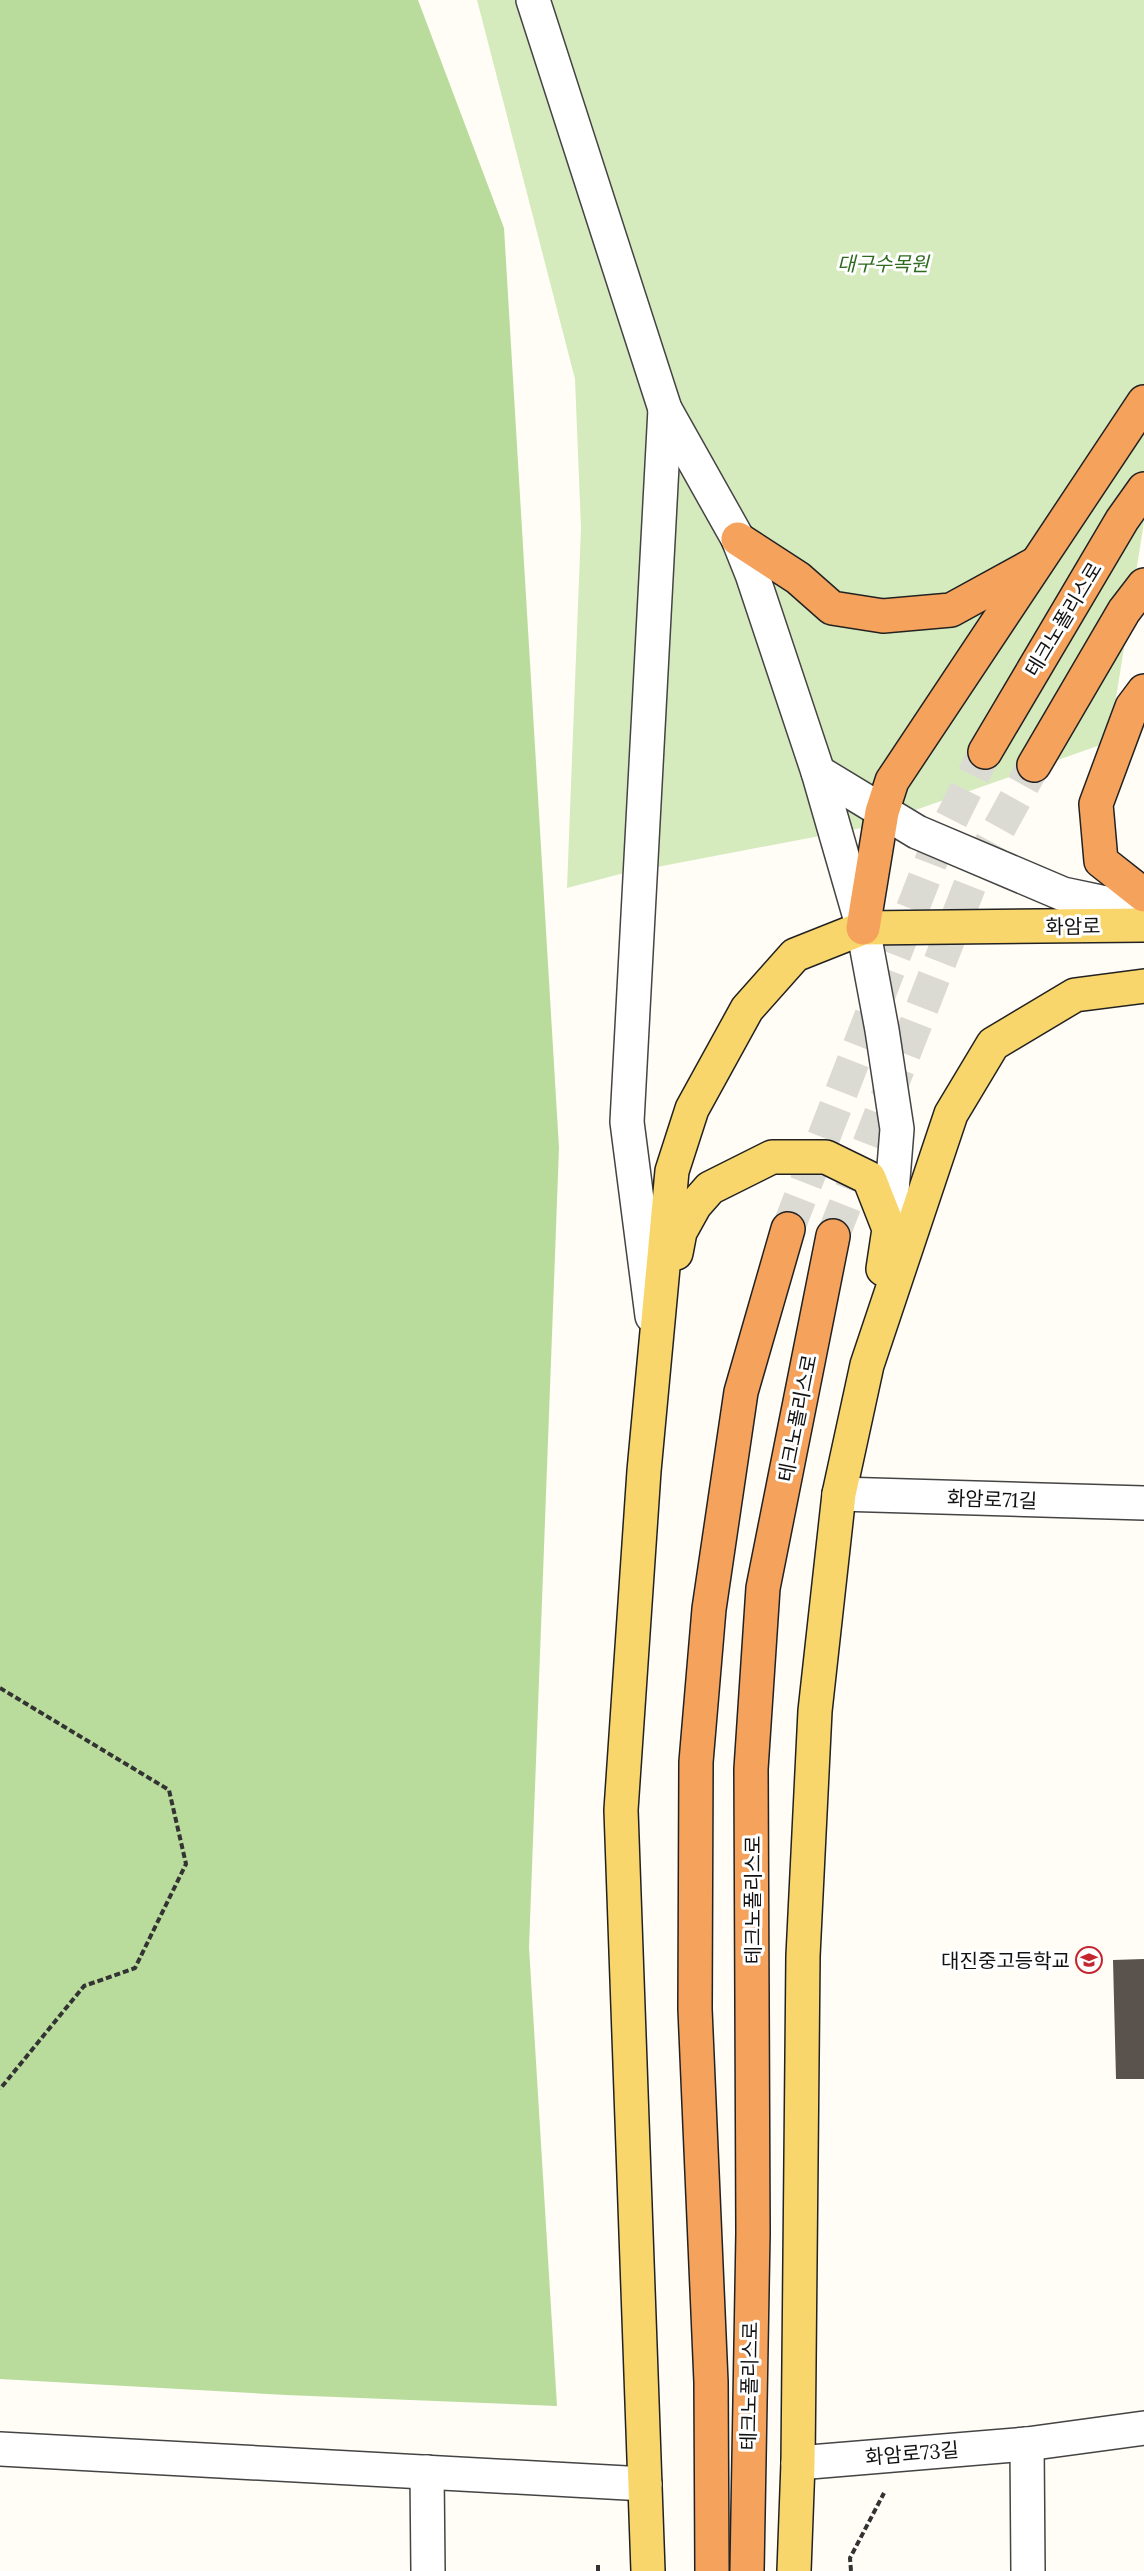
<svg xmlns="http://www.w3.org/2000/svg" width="1144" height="2571" viewBox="0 0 1144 2571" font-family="Lora,'Noto Sans KR',serif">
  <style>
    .green { fill: #d5ebbd }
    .forest { fill: #b9dc9c }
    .building { fill: #5a524d }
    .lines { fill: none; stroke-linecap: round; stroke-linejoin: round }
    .highway-tunnel { stroke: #dbdad3; stroke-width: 33; stroke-dasharray: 33 16; stroke-linecap: butt }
    .minor-casing { stroke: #444; stroke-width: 36 }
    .major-casing { stroke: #222; stroke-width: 36 }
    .highway-casing { stroke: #222; stroke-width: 36 }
    .path { stroke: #333; stroke-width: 4; stroke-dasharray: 6 3; stroke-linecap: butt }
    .minor { stroke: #fff; stroke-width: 33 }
    .major { stroke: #f9d66b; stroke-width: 33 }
    .highway { stroke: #f5a25d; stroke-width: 33 }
    .labels { text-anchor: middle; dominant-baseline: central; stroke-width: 6; stroke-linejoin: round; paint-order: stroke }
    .park-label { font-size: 20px; font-style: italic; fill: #2f6b1f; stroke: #fff }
    .street-label { font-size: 20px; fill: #111; stroke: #fff }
    .poi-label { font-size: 20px; fill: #111; stroke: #fff; text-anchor: end }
  </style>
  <rect width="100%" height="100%" fill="#fffdf5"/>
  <polygon class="green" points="477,0 1144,0 1144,522 1109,742 867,827 657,867 665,447 647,867 567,888 581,528 575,379"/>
  <polygon class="forest" points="0,0 418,0 504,228 559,1148 529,1947 557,2406 286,2395 0,2379"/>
  <polygon class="building" points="1144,1959 1144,2079 1116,2079 1113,1960"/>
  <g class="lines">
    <g class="highway-tunnel">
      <polyline points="788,1229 933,856 985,752"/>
      <polyline points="833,1236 975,872 1034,765"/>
    </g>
    <defs>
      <g id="minor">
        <polyline points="533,0 665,409 738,539 752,574 818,772 863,928 882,1030 897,1129 889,1229"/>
        <polyline points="818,772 917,832 1063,894 1144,911"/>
        <polyline points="652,1316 627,1122 665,409"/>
        <polyline points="839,1494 1144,1503"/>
        <polyline points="1027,2444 1028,2571"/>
        <polyline points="0,2449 645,2484"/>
        <polyline points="798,2463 1027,2444 1144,2428"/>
        <polyline points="427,2472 428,2571"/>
      </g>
      <g id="major">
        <polyline points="676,1253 680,1232 695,1205 710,1188 772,1157 826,1157 869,1178 889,1229 883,1269"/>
        <polyline points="648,2571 621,1810 644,1471 672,1171 692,1109 747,1009 795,955 863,928 1144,925"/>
        <polyline points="794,2571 798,2463 803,1956 815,1711 839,1494 867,1365 951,1114 993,1044 1075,995 1144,986"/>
      </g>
      <g id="highway">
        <polyline points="738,539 798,578 832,608 883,616 951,610 1033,565"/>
        <polyline points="1144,691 1132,707 1096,804 1101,861 1144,895"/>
        <polyline points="985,752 1122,520 1144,489"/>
        <polyline points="1034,765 1124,611 1144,585"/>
        <polyline points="863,928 882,812 892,781 1144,402"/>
        <polyline points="712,2571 711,2382 695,2009 696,1762 709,1609 741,1392 788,1229"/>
        <polyline points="747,2571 753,2233 751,1769 763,1588 833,1236"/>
      </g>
    </defs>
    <use href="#minor" class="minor-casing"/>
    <use href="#major" class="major-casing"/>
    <use href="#highway" class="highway-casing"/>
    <g class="path">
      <polyline points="0,1688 169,1790 186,1864 135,1968 84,1986 0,2089"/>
      <polyline points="598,2565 598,2571"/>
      <polyline points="851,2571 850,2558 884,2493"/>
    </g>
    <use href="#minor" class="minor"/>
    <use href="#major" class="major"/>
    <use href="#highway" class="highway"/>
  </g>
  <defs>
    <symbol id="school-ring" viewBox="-11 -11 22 22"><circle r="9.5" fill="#fff" stroke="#c4262e" stroke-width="1.5"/><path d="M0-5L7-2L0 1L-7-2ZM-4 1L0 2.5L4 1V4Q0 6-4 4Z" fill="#c4262e"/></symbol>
  </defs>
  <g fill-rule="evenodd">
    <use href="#school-ring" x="1074" y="1945" width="30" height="30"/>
  </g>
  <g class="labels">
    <g class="park-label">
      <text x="883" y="263">대구수목원</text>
    </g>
    <g class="street-label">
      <text transform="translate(1063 619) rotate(-59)">테크노폴리스로</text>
      <text transform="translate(1073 926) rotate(-1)">화암로</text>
      <text transform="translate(797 1418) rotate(-79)">테크노폴리스로</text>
      <text transform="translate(992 1499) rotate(2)">화암로71길</text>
      <text transform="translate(752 1900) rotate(-90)">테크노폴리스로</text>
      <text transform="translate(749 2386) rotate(-89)">테크노폴리스로</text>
      <text transform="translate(912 2453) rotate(-5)">화암로73길</text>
    </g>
    <g class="poi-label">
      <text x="1070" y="1960">대진중고등학교</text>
    </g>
  </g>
</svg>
